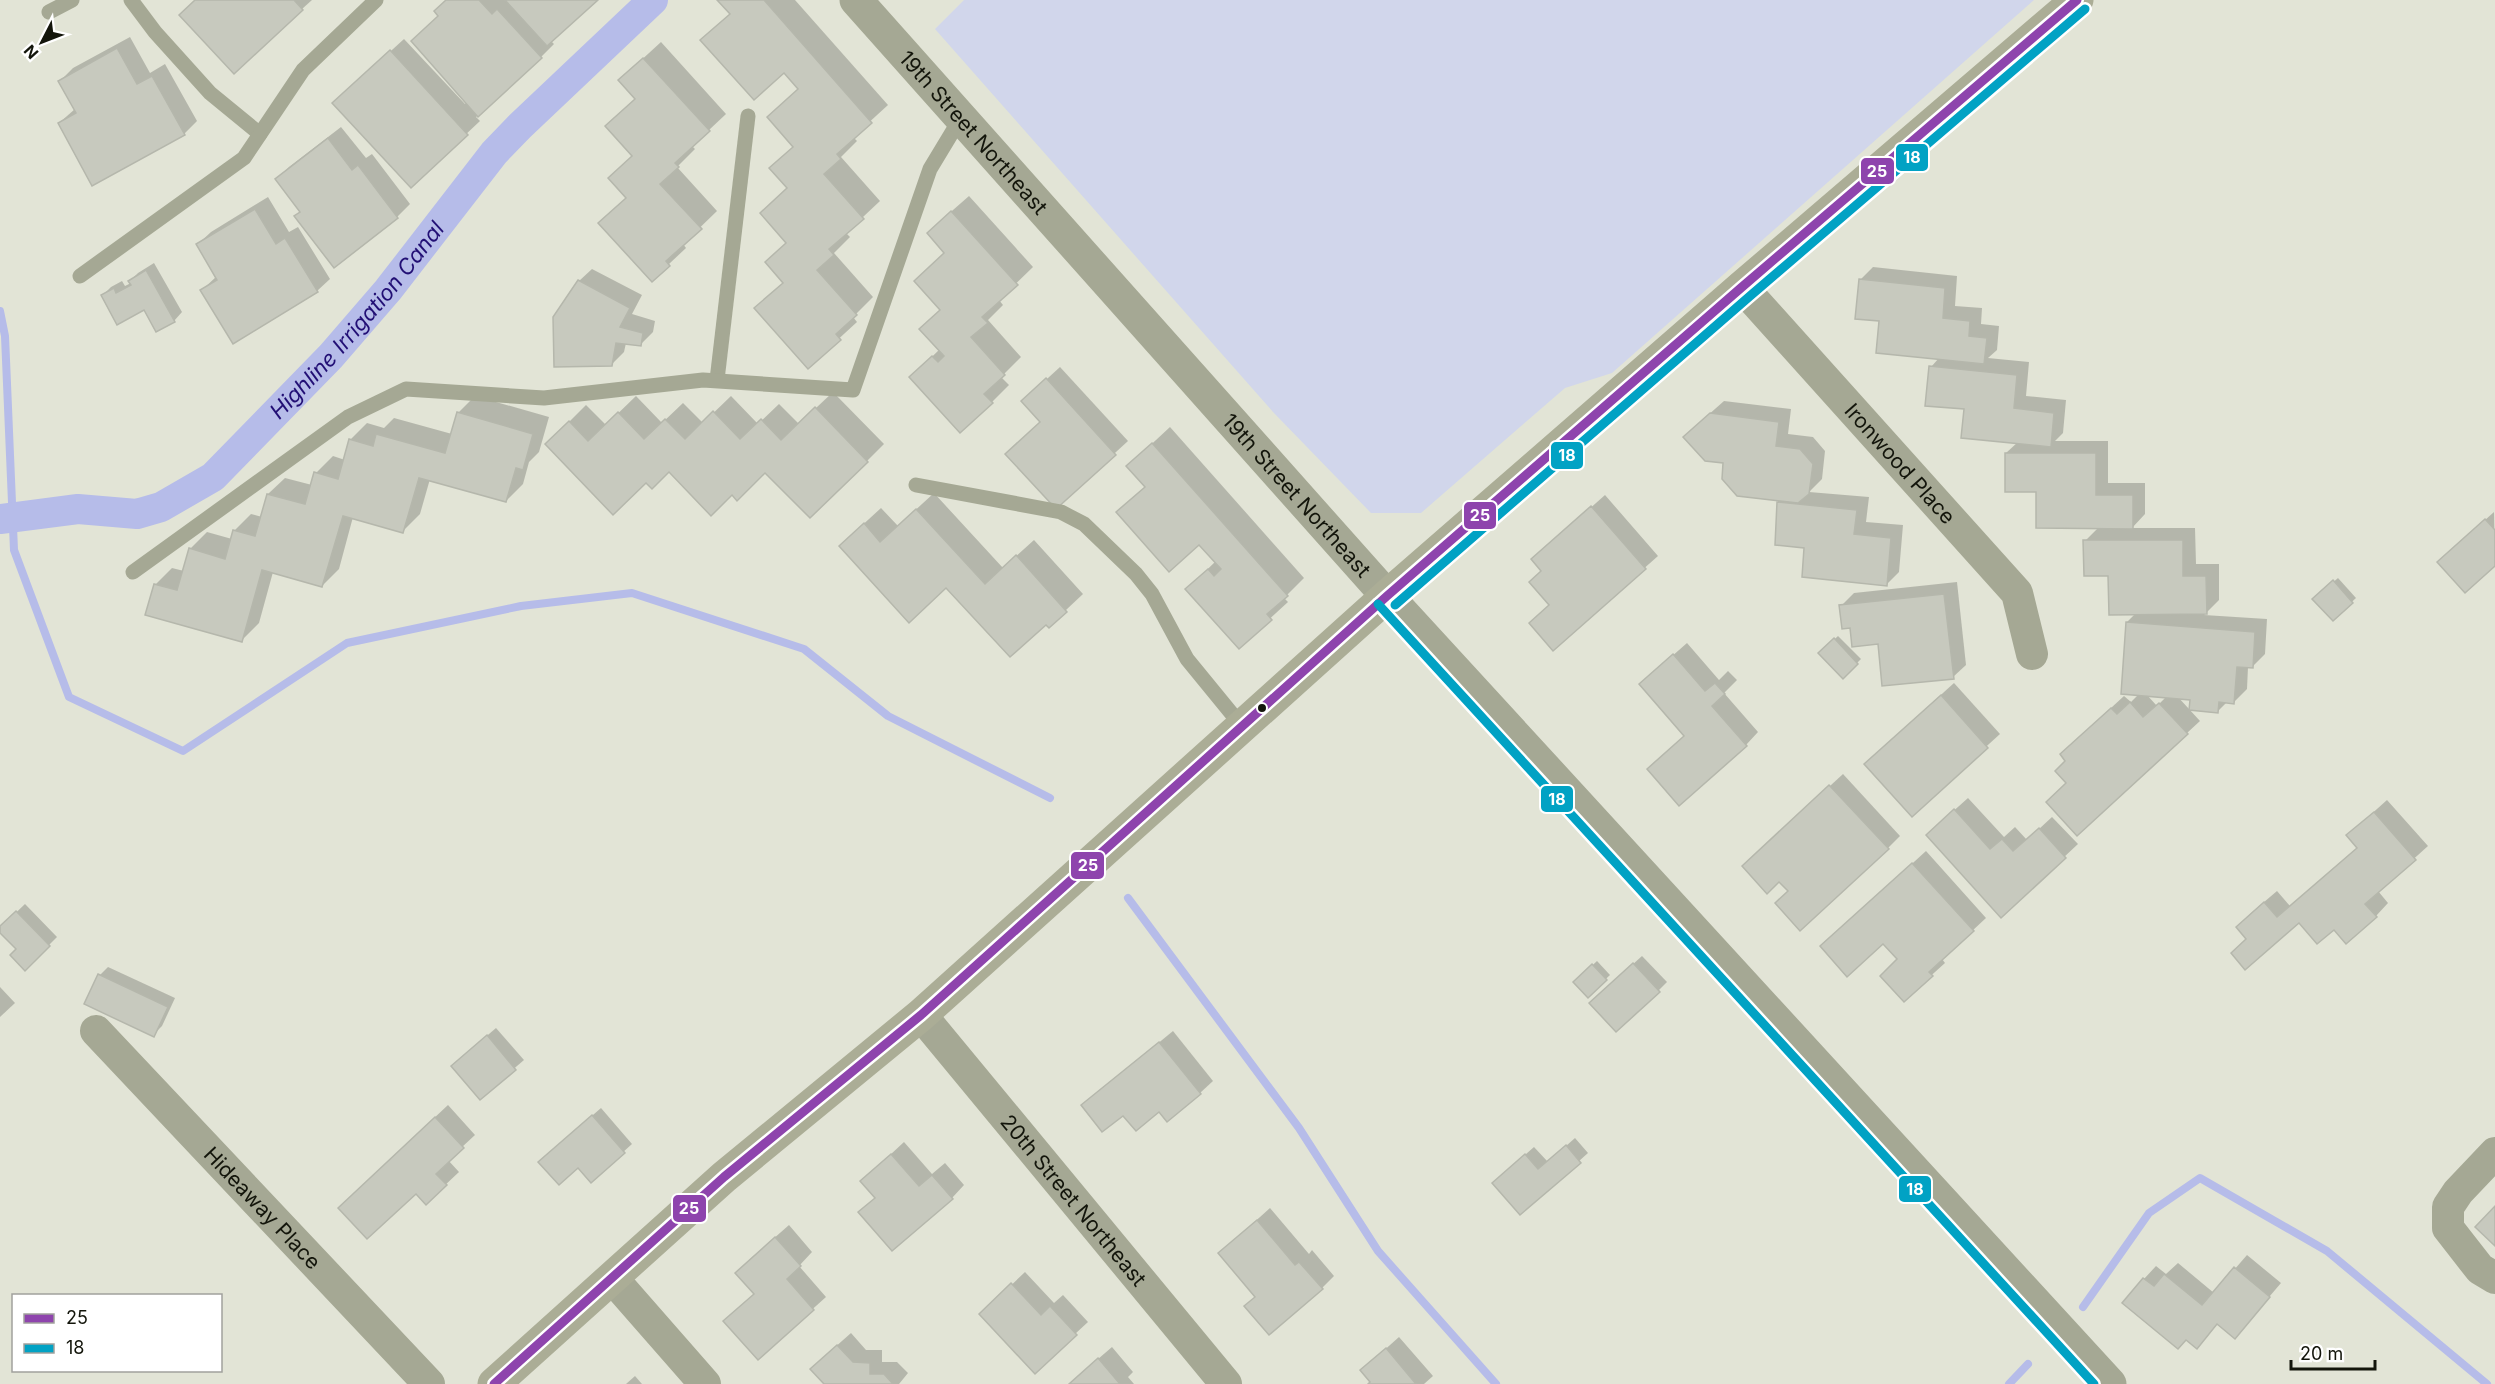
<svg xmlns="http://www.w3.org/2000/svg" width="2495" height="1384" viewBox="0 0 2495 1384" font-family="Inter,sans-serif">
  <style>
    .green { fill: #d1d6eb }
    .shadow { fill: #0003; fill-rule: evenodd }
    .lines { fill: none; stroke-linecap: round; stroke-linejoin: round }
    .stream { stroke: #b6bce9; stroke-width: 8 }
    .canal { stroke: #b6bce9; stroke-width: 30 }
    .building { fill: #c7c9be; stroke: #b5b7ac; stroke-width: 1.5 }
    .service { stroke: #a5a894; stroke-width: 15 }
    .minor { stroke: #a5a894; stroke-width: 32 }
    .tertiary { stroke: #a5a894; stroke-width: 33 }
    .secondary { stroke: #abad96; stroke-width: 33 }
    .bus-1-casing { stroke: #fff; stroke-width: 14 }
    .bus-2-casing { stroke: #fff; stroke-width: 14 }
    .bus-1 { stroke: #8e44ad; stroke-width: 9 }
    .bus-2 { stroke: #01a2c4; stroke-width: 9 }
    .bus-dot { fill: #13150b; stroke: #fff; stroke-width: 2 }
    .labels { text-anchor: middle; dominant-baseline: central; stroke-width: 5; stroke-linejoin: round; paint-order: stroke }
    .street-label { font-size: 21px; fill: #13150b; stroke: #fff }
    .water-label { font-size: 22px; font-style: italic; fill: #220f75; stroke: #fff }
    .line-badge { stroke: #fff; stroke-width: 2 }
    .badge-label { font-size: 16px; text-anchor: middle; font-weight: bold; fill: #fff }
  </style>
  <rect width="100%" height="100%" fill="#e2e4d6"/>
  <polygon class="green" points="964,0 2034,0 1612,373 1565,388 1421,513 1371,513 1273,412 935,29"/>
  <g class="shadow">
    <polygon points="196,0 312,0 302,9"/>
    <polygon points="447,0 596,0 551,41 554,44 541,57 476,117 480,121 411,186 347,91 404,39 465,104 467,102 440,16"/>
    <polygon points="719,0 795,0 888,105 853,137 857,141 841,157 880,201 846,233 850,237 834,253 873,297 853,317 857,322 808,367 756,308 784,282 788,242 788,187 800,88 784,71 702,40 731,13"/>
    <polygon points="130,37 150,73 165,64 197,121 184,134 59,123 75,109 60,81 73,68"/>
    <polygon points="661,42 726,114 692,146 695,149 677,167 717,211 683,244 686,248 652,280 627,197 633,155 637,64"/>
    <polygon points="341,127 366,158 372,154 410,204 397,217 334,266 301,211 277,179 289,167"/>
    <polygon points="969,196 1033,267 999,300 1003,305 988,320 1021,357 1001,377 1009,385 992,402 911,377 940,349 945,217"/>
    <polygon points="268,197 289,232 298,227 330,279 317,291 202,290 217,276 198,244 211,232"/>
    <polygon points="154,263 182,312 174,321 144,308 103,295 111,287 122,281 125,286 131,283 130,281 138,273"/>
    <path d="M 1873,267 L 1957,276 L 1955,306 L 1982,308 L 1981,324 L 1999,326 L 1997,350 L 1988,358 L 2029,362 L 2026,396 L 2066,400 L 2063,433 L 2055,441 L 2108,441 L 2108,483 L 2145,483 L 2145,514 L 2132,528 L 2195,528 L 2196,564 L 2219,564 L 2219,600 L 2204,615 L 2267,619 L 2265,654 L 2252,667 L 2248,667 L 2247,689 L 2234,702 L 2227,702 L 2218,711 L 2192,698 L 2178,697 L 2200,721 L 2187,733 L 2068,783 L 2067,761 L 2074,742 L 2124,696 L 2131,702 L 2139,694 L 2127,622 L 2136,613 L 2085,541 L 2099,527 L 2038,491 L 2006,453 L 2018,442 L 1965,408 L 1931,367 L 1939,358 L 1880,320 L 1860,280 ZM 2147,695 L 2167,696 L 2157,706 Z"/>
    <polygon points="592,269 642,295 632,314 655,321 653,332 640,345 626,343 624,352 611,365 579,281"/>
    <polygon points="1060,367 1128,441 1056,507 1036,389"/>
    <polygon points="833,392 884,444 867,461 765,471 733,493 669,470 646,481 547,444 586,405 606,425 636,396 662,423 683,403 703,423 731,396 758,424 779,404 799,424"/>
    <polygon points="475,396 549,417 539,452 529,462 523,484 506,501 430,479 420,514 403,531 353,517 339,569 322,586 273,572 259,623 242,640 155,585 172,568 184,571 190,549 207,532 232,539 234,531 251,514 262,517 268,494 285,478 312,485 316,473 333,456 345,460 350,440 367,423 384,428 394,418 452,434 458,413"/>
    <polygon points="1724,401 1791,409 1788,434 1813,437 1825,451 1822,479 1809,492 1869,497 1866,522 1903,525 1899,572 1886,585 1806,546 1777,544 1778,499 1725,462 1698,424"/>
    <polygon points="1170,427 1304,578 1284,598 1288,602 1239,647 1187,589 1216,561 1200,543 1118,512 1146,486 1128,466"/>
    <polygon points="934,493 1003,568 1034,540 1083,594 1049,626 1046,623 946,586 857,530 881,508 898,526"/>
    <polygon points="1605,495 1658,556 1553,649 1550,605 1543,570 1533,559"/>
    <polygon points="2494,512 2495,564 2447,554"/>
    <polygon points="2338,578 2356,598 2333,619 2314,599"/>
    <polygon points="1957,582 1966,665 1953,677 1851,626 1841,606 1854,593"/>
    <polygon points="1838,636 1861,659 1843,677 1820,653"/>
    <polygon points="1687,643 1719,680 1728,671 1737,680 1724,693 1758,732 1746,745 1649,769 1685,735 1654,672"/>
    <polygon points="1954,683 2000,734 1912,814 1879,751"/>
    <polygon points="1843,774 1900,836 1888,848 1790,891 1756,854"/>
    <polygon points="1968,798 2004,837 2015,827 2027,840 2052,817 2078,844 2001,916 1940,823"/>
    <polygon points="2387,800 2428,846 2378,891 2388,903 2376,916 2334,928 2299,921 2248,938 2238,927 2250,914 2277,891 2290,906 2358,847 2348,835"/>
    <polygon points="1926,851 1986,918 1942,959 1945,963 1904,1000 1899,959 1883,942 1835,934"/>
    <polygon points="25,904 57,937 25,969 18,949 0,931 0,928"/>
    <polygon points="1642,956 1667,982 1658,991 1599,995"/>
    <polygon points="1597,961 1610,975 1588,996 1575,982"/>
    <polygon points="108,967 175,998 162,1026 153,1035 86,1004 100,975"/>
    <polygon points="0,987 15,1003 0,1017"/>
    <polygon points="496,1028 524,1060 480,1098 461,1058"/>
    <polygon points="1173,1031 1213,1081 1200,1093 1159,1110 1123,1114 1083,1105"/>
    <polygon points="448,1105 475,1135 448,1160 459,1172 426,1203 416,1191 352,1195"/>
    <polygon points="601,1108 632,1144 591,1181 578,1165 548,1154"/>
    <polygon points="1575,1138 1588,1153 1521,1213 1502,1175 1534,1147 1548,1162"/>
    <polygon points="904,1142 932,1174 945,1163 964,1185 952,1198 860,1212 876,1197 862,1181"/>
    <polygon points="1270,1208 1309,1254 1312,1250 1334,1276 1322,1288 1256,1296 1220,1253"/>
    <polygon points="789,1225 812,1252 799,1266 826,1297 758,1358 755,1293 749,1260"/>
    <polygon points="2247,1255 2281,1283 2235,1337 2218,1323 2197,1347 2144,1279 2156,1266 2166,1274 2178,1263 2214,1293"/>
    <polygon points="1025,1272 1054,1303 1063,1295 1088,1322 1075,1334 981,1314"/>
    <polygon points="851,1333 866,1350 882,1350 882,1362 897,1362 908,1373 899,1384 826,1384 825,1356"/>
    <polygon points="1399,1337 1433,1376 1424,1384 1368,1384 1371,1382 1362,1370"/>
    <polygon points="1112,1347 1133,1372 1128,1377 1134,1384 1069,1384"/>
    <polygon points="635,1376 642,1384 626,1384"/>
  </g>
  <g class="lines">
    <g class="stream">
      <polyline points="0,311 5,336 14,550 69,697 183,751 347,643 521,606 632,593 804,649 888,716 1050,798"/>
      <polyline points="1128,898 1299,1128 1378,1251 1496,1384"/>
      <polyline points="2083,1307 2149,1213 2200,1178 2327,1251 2487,1384"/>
      <polyline points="2009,1384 2028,1364"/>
    </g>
    <path class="canal" id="s1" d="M 0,519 L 78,509 L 137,514 L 161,507 L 213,477 L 331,356 L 388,290 L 494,153 L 520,126 L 653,0"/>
  </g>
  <g class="building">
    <polygon points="195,0 294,0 303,10 234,74 179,15"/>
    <polygon points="446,0 479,0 492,14 497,9 542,58 478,117 411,41 438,16 434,11"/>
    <polygon points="505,0 598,0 547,46"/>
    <polygon points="717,0 764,0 872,123 837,154 841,159 824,174 864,219 829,249 834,255 817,270 857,315 836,334 841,340 808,369 754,308 783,283 765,262 786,243 760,213 787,188 769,168 793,147 767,117 798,89 784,73 754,100 700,40 730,14"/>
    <polygon points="117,48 137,84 152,76 185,135 92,186 58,123 76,113 58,81"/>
    <polygon points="390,50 468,135 411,188 332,103"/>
    <polygon points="643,58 710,131 675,163 679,167 660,184 702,229 666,261 670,266 652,282 598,223 626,198 608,178 632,156 605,126 635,99 618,80"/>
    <polygon points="328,138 352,170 358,165 398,218 334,268 294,216 300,212 275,179"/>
    <polygon points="255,209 276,244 285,238 318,292 233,344 200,290 217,280 196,244"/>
    <polygon points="951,211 1018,285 982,317 988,323 971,337 1005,375 984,394 993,403 960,433 909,377 932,356 938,362 944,356 919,329 940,310 914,281 944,253 927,233"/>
    <polygon points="146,270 175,322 156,332 144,310 117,325 101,295 114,288 116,293 131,285 128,281"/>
    <polygon points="1859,279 1945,288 1943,318 1970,321 1969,336 1987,338 1984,364 1876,353 1879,321 1855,319"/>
    <polygon points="578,280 630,308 620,327 643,333 641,346 616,343 612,366 554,367 553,317"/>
    <polygon points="1929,366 2017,375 2014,408 2054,413 2051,447 1961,438 1964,409 1925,406"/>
    <polygon points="1046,378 1116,455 1056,509 1005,454 1040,422 1021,401"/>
    <polygon points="815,407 868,462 810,518 765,473 737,501 732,495 711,516 669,472 652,489 646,483 613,515 545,444 569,421 588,441 618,412 644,439 665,419 685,439 713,411 740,439 761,419 781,440"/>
    <polygon points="457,412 533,434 523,470 516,468 506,502 419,478 403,533 343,516 322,587 262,570 242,642 145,615 154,584 177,590 189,548 225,559 233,530 255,536 267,494 305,504 314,472 338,479 349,439 373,446 376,434 445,453"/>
    <polygon points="1710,413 1779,422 1776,446 1800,449 1813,464 1809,494 1798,503 1737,496 1722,479 1723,463 1705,461 1683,437"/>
    <polygon points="1152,443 1288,596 1267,614 1272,620 1239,649 1185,589 1208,569 1214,576 1221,569 1199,545 1169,572 1116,512 1145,487 1126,466"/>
    <polygon points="2005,453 2096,453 2096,495 2133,495 2133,529 2036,528 2036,492 2005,492"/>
    <polygon points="1777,502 1857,510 1854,534 1891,538 1887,586 1802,577 1804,548 1775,545"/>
    <polygon points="1591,506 1646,569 1553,651 1529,623 1549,605 1529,582 1541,571 1531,559"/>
    <polygon points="916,509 985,584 1016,555 1067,612 1049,628 1046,625 1010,657 946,588 909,623 839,546 864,523 880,542"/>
    <polygon points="2485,519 2495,530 2495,566 2465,593 2437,562"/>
    <polygon points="2083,540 2183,540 2183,576 2206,576 2207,614 2109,615 2108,576 2084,576"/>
    <polygon points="2333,580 2353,603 2333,621 2312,599"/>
    <polygon points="1944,594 1954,679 1882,686 1878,644 1852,647 1850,628 1842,629 1839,605"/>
    <polygon points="2126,622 2255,632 2253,668 2237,667 2234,704 2219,702 2218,713 2189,710 2190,700 2121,694"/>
    <polygon points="1834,638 1858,664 1843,679 1818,653"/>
    <polygon points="1673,654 1705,691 1715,683 1725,694 1712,706 1747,746 1679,806 1647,769 1684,736 1639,684"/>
    <polygon points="1941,695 1988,748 1912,817 1864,764"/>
    <polygon points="2130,702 2143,717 2159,703 2188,734 2077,836 2046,802 2066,783 2055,771 2065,761 2060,754 2111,708 2117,714"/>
    <polygon points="1829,785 1889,849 1800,931 1775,903 1788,891 1779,882 1767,894 1742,866"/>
    <polygon points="1954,809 1990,849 2002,839 2013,851 2039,828 2066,858 2001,918 1926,835"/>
    <polygon points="2374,812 2416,860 2365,904 2377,917 2346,944 2334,930 2317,944 2299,923 2245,970 2231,953 2246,939 2236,927 2264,902 2277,917 2357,848 2346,835"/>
    <polygon points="1912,863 1974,931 1929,972 1933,976 1904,1002 1880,976 1897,959 1883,944 1847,977 1820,946"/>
    <polygon points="16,911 50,946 25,971 10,955 16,949 0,933 0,926"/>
    <polygon points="1633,963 1660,992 1616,1032 1589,1003"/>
    <polygon points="1592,964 1607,980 1588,998 1573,982"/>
    <polygon points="98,974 168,1007 154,1037 84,1004"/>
    <polygon points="487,1035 516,1070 480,1100 451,1066"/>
    <polygon points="1159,1042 1201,1094 1167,1122 1159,1112 1136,1131 1123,1116 1102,1132 1081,1105"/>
    <polygon points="592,1115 625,1153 591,1183 578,1168 559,1185 538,1162"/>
    <polygon points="435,1117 464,1148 436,1174 447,1185 426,1205 416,1194 367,1239 338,1208"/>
    <polygon points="1566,1145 1581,1163 1520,1215 1492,1183 1525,1154 1538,1169"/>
    <polygon points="891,1154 919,1186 932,1175 953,1199 892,1251 858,1212 875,1198 860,1181"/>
    <polygon points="2495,1206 2495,1246 2475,1227"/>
    <polygon points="1257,1220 1295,1265 1299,1262 1323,1289 1269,1335 1244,1306 1255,1297 1218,1253"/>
    <polygon points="775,1237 801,1266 787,1279 814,1310 758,1360 723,1321 754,1294 735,1273"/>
    <polygon points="2234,1267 2270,1297 2235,1339 2217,1324 2197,1349 2186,1340 2178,1349 2122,1303 2143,1278 2154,1286 2164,1274 2202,1305"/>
    <polygon points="1011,1283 1041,1315 1050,1306 1077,1335 1035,1374 979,1314"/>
    <polygon points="837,1345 853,1362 870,1363 870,1374 884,1374 893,1384 824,1384 810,1369"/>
    <polygon points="1386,1348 1416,1384 1368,1384 1370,1382 1360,1370"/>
    <polygon points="1098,1358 1120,1384 1069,1384"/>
  </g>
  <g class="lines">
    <g class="service">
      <polyline points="131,0 155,32 210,93 260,134"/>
      <polyline points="49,12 72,0"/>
      <polyline points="80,276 244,158 303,70 376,0"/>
      <polyline points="717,380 748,116"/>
      <polyline points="916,485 1061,512 1084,524 1136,574 1152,594 1187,659 1241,725"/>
      <polyline points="133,572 348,417 406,389 544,398 703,380 853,390 930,169 962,116"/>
    </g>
    <g class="minor">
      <path id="s2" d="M 1742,287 L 2017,593 L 2032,654"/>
      <path id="s3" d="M 921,1015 L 1226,1384"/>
      <path id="s4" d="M 96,1031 L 429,1384"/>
      <polyline points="2495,1153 2458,1192 2448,1207 2448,1228 2480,1269 2495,1278"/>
      <polyline points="613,1279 705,1384"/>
    </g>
    <path class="tertiary" id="s5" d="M 856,0 L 1387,596 L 2110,1384"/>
    <polyline class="secondary" points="494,1384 724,1177 921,1015 1387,596 1742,287 2077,0"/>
    <defs>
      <polyline id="bus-1" points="494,1384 724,1177 921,1015 1387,596 1742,287 2077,0"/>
      <g id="bus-2">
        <polyline points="1378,604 2094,1384"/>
        <polyline points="1395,605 1750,296 2085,9"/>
      </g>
    </defs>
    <use href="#bus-1" class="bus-1-casing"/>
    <use href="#bus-2" class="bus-2-casing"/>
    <use href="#bus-1" class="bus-1"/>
    <use href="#bus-2" class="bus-2"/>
  </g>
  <circle class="bus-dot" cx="1262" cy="708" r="5"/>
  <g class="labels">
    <g class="street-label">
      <text stroke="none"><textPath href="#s5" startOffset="177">19th Street Northeast</textPath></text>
      <text stroke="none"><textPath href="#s2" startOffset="237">Ironwood Place</textPath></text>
      <text stroke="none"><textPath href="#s5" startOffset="663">19th Street Northeast</textPath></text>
      <text stroke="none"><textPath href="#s3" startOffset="240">20th Street Northeast</textPath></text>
      <text stroke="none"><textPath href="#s4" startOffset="243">Hideaway Place</textPath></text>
    </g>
    <g class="water-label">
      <text stroke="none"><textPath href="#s1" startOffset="436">Highline Irrigation Canal</textPath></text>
    </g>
  </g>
  <g class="line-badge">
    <rect x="1895" y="143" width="34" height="29" rx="6" fill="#01a2c4"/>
    <rect x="1860" y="157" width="35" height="28" rx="6" fill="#8e44ad"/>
    <rect x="1550" y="441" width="34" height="29" rx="6" fill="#01a2c4"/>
    <rect x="1463" y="501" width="34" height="29" rx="6" fill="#8e44ad"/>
    <rect x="1540" y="785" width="34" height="28" rx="6" fill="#01a2c4"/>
    <rect x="1070" y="851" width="35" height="29" rx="6" fill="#8e44ad"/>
    <rect x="1898" y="1175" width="34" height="28" rx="6" fill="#01a2c4"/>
    <rect x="672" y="1194" width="35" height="29" rx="6" fill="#8e44ad"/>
  </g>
  <g class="badge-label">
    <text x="1912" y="163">18</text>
    <text x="1877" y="177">25</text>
    <text x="1567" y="461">18</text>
    <text x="1480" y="521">25</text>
    <text x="1557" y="805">18</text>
    <text x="1088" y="871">25</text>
    <text x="1915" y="1195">18</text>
    <text x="689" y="1214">25</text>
  </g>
  <rect x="12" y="1294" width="210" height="78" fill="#ffffff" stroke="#a1a19d" stroke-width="1.5"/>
  <rect x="24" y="1314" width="30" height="9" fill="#8e44ad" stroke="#a1a19d" stroke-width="1.5"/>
  <text x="66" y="1324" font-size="18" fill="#13150b">25</text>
  <rect x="24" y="1344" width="30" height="9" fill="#01a2c4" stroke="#a1a19d" stroke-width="1.5"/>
  <text x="66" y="1354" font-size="18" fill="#13150b">18</text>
  <g transform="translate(42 42) rotate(228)" stroke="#ffffff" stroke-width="4.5" paint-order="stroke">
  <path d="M0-4.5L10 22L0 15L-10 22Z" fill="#13150b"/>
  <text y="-9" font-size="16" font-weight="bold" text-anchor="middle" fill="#13150b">N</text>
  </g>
  <path d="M2291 1360v9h84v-9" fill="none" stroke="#13150b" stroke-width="3"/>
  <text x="2300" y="1360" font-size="18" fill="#13150b" stroke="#ffffff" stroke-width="4.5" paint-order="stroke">20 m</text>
</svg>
